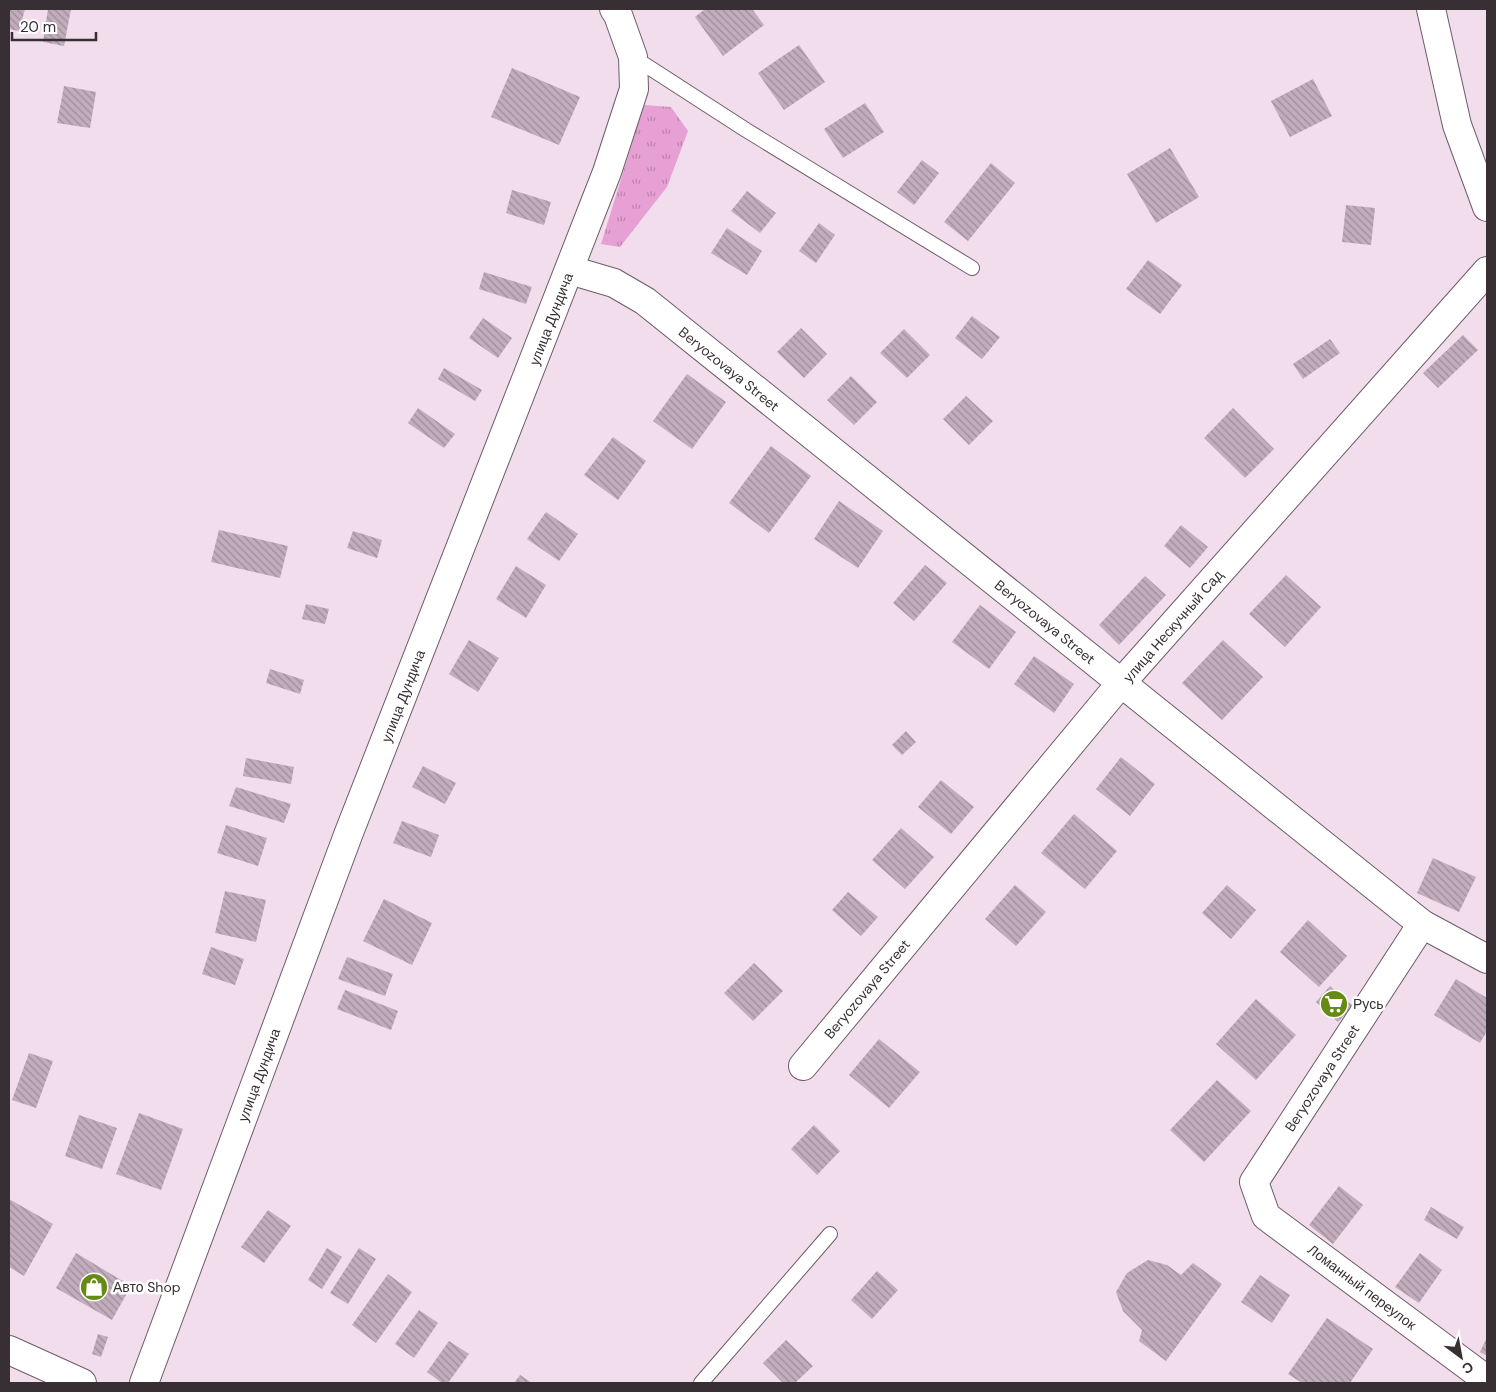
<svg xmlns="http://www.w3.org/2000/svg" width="1496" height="1392" viewBox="0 0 1496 1392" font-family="'DM Sans',sans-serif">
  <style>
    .park { fill: url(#park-tufts) }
    .building { fill: url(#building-back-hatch) }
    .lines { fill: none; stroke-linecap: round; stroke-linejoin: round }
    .lane-casing { stroke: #6d5c68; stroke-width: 16 }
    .street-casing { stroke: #6d5c68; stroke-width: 30 }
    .secondary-casing { stroke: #6d5c68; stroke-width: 30 }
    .lane { stroke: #fff; stroke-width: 14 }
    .street { stroke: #fff; stroke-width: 28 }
    .secondary { stroke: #fff; stroke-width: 28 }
    .labels { text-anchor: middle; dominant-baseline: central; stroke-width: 5; stroke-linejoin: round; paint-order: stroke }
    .street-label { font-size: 14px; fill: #372f34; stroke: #fff }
    .poi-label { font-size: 14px; fill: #372f34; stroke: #fff; text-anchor: start }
  </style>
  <defs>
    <pattern id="park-tufts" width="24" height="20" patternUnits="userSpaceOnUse" patternTransform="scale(1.25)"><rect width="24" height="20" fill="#e7a0d4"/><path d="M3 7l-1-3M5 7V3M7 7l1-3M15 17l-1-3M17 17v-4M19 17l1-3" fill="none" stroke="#bc83ad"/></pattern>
    <pattern id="building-back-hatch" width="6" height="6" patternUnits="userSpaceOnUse" patternTransform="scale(1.25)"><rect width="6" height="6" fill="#c1adbb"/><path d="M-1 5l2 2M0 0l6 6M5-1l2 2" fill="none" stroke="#9e8d99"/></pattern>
  </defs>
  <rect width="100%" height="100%" fill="#f2ddec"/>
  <polygon class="park" points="644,105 671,107 688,131 667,187 620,247 601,244"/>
  <g class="building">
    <polygon points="9,9 25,9 19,31 9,29"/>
    <polygon points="48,9 71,9 64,46 43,42"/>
    <polygon points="705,9 752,9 764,25 723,56 695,17"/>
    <polygon points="799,45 825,82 784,110 758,73"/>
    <polygon points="512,68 580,97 559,145 491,117"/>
    <polygon points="1313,79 1332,116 1290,137 1271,101"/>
    <polygon points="64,86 96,92 90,128 57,123"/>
    <polygon points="865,103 884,132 843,158 824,129"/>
    <polygon points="1170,148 1199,197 1156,223 1127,174"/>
    <polygon points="922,160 939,173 914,205 897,192"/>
    <polygon points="991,163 1015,183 968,241 944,222"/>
    <polygon points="512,190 551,202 544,225 506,213"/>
    <polygon points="747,191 776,213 760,233 731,211"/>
    <polygon points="1346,205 1375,208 1371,245 1342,242"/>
    <polygon points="819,223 835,235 816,263 799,251"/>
    <polygon points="727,228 762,251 747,275 711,253"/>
    <polygon points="1148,260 1182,285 1160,314 1126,289"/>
    <polygon points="484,272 532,287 526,304 479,289"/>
    <polygon points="972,316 1000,337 982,359 955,338"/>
    <polygon points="483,318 512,338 498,358 469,338"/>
    <polygon points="801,328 827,354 804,378 777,352"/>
    <polygon points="904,329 930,355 907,378 880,353"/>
    <polygon points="1463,335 1478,350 1438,388 1423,373"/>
    <polygon points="1330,339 1340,353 1303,379 1293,364"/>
    <polygon points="444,368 482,390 475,401 438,379"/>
    <polygon points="687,374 726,402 692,449 653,421"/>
    <polygon points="851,376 877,402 854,425 827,400"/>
    <polygon points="966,396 993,421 969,445 943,419"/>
    <polygon points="418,408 455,434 444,448 408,423"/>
    <polygon points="1233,408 1274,449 1245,478 1204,438"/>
    <polygon points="613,437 646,461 618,500 584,475"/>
    <polygon points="771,446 811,476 769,533 729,503"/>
    <polygon points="839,501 883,531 858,568 814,539"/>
    <polygon points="546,512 578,534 559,561 527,539"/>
    <polygon points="1181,525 1208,547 1190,568 1164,546"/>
    <polygon points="219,530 288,546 280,578 211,562"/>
    <polygon points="353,531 382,540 377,558 347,548"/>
    <polygon points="925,565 947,583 914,621 893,603"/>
    <polygon points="516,566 546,585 526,618 496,599"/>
    <polygon points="1286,575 1321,607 1285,647 1249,614"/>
    <polygon points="1145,576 1166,595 1119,645 1099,625"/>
    <polygon points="306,604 329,609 325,624 302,619"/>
    <polygon points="980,605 1016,632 989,669 952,642"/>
    <polygon points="469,640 499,658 478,692 449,674"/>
    <polygon points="1223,640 1263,677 1222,720 1182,683"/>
    <polygon points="1034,656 1074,684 1054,713 1014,684"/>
    <polygon points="270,669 304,680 300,694 266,683"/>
    <polygon points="906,731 916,742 902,755 892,745"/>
    <polygon points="1121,757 1155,784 1130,816 1096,789"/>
    <polygon points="246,758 294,767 291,784 243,776"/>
    <polygon points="423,766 456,783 445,804 412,787"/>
    <polygon points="941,780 974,807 951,834 918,807"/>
    <polygon points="236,787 291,804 284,823 229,806"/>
    <polygon points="1074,814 1117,851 1085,889 1041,853"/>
    <polygon points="402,821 439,835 431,857 393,843"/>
    <polygon points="226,825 267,838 258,866 217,853"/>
    <polygon points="901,828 934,857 905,889 872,860"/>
    <polygon points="1433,858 1476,877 1459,912 1417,893"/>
    <polygon points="1015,885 1046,912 1016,946 985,919"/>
    <polygon points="1227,885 1256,910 1231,939 1202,913"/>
    <polygon points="225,891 266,900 256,942 215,933"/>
    <polygon points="848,892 878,917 861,936 832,910"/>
    <polygon points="384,899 432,923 412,965 363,941"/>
    <polygon points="1308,920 1347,956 1319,987 1280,952"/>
    <polygon points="211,947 244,959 235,985 202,974"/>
    <polygon points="347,957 393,974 385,996 338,979"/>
    <polygon points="754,963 783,991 753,1021 724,993"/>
    <polygon points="1456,979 1487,998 1487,1031 1480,1043 1434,1015"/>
    <polygon points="1330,986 1353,1006 1338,1022 1316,1002"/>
    <polygon points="345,990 398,1011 391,1030 337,1009"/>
    <polygon points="1256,999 1296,1035 1256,1080 1216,1044"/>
    <polygon points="879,1039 920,1072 889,1108 849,1075"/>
    <polygon points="29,1053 53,1061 36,1108 12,1100"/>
    <polygon points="1217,1080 1251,1111 1204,1162 1170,1130"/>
    <polygon points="139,1113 183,1129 161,1190 116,1174"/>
    <polygon points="79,1115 117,1128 102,1169 65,1156"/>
    <polygon points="814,1125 840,1151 817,1175 791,1149"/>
    <polygon points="1339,1186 1363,1205 1333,1244 1309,1225"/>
    <polygon points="9,1199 53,1224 24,1276 9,1267"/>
    <polygon points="1431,1207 1464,1227 1457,1239 1424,1220"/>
    <polygon points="268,1210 291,1226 264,1263 241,1247"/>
    <polygon points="327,1248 342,1257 322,1289 308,1280"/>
    <polygon points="359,1248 376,1259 348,1304 330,1293"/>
    <polygon points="76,1253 131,1286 112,1320 56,1288"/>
    <polygon points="1420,1253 1442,1270 1419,1303 1395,1287"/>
    <polygon points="1148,1260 1167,1265 1181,1275 1193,1263 1222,1284 1166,1361 1139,1341 1142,1330 1123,1311 1116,1292 1127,1273"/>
    <polygon points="877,1271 898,1290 872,1319 851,1300"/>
    <polygon points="388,1274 412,1292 376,1343 352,1325"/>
    <polygon points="1260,1275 1290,1295 1272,1323 1241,1302"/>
    <polygon points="419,1310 438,1323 414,1358 395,1344"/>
    <polygon points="1327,1318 1373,1349 1350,1383 1302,1383 1288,1374"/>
    <polygon points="98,1334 108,1337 101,1357 92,1354"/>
    <polygon points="1487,1337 1487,1356 1480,1352"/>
    <polygon points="786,1340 813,1366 795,1383 783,1383 763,1363"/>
    <polygon points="449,1341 469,1354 448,1383 442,1383 427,1372"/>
    <polygon points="520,1375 532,1383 514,1383"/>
  </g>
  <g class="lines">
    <defs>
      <g id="lane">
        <polyline points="633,57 746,130 972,268"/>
        <polyline points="701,1383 830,1234"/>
      </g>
      <g id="street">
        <polyline points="1431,9 1457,125 1487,207"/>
        <polyline points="570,270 614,283 645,301 1422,924 1487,959"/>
        <polyline points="1422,924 1254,1182 1266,1216 1487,1380"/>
        <polyline points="803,1066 1121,683 1487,271"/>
        <polyline points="144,1383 348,835 607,172 634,89 633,57 618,15 614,9"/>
      </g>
      <polyline id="secondary" points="9,1350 82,1383"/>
    </defs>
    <use href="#lane" class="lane-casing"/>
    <use href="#street" class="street-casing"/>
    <use href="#secondary" class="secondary-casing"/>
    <use href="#lane" class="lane"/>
    <use href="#street" class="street"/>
    <use href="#secondary" class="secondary"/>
  </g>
  <defs>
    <symbol id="supermarket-disc" viewBox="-11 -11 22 22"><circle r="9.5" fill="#668b13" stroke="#fff"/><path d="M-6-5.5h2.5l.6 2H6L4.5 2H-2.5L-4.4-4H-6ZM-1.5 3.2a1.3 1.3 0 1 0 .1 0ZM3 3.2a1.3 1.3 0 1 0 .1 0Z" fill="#fff"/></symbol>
    <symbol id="shop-disc" viewBox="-11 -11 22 22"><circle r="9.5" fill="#668b13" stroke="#fff"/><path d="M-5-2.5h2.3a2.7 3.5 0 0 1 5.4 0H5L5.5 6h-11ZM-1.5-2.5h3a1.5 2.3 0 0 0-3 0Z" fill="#fff"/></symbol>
  </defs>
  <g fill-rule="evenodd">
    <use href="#supermarket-disc" x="1318" y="988" width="32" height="32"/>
    <use href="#shop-disc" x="78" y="1271" width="32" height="32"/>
  </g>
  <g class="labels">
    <g class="street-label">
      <text transform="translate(551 319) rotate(-69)">улица Дундича</text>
      <text transform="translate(729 369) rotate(39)">Beryozovaya Street</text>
      <text transform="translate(1045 622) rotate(39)">Beryozovaya Street</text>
      <text transform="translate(1173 626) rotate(-49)">улица Нескучный Сад</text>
      <text transform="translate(403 696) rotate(-69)">улица Дундича</text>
      <text transform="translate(867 989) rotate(-50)">Beryozovaya Street</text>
      <text transform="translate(259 1075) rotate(-70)">улица Дундича</text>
      <text transform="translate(1322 1078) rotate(-57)">Beryozovaya Street</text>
      <text transform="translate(1362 1287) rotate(37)">Ломанный переулок</text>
    </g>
    <g class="poi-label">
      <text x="1353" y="1004">Русь</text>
      <text x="113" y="1287">Авто Shop</text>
    </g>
  </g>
  <rect width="1496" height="1392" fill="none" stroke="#372f34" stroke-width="20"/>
  <g transform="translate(1461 1357) rotate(148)" stroke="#ffffff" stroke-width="4" paint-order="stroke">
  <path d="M0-4L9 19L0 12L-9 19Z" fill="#372f34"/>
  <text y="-8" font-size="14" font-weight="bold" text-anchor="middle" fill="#372f34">С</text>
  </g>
  <path d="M12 32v8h84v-8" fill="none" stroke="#372f34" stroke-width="2.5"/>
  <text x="20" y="32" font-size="15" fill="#372f34" stroke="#ffffff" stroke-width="4" paint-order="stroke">20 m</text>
</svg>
